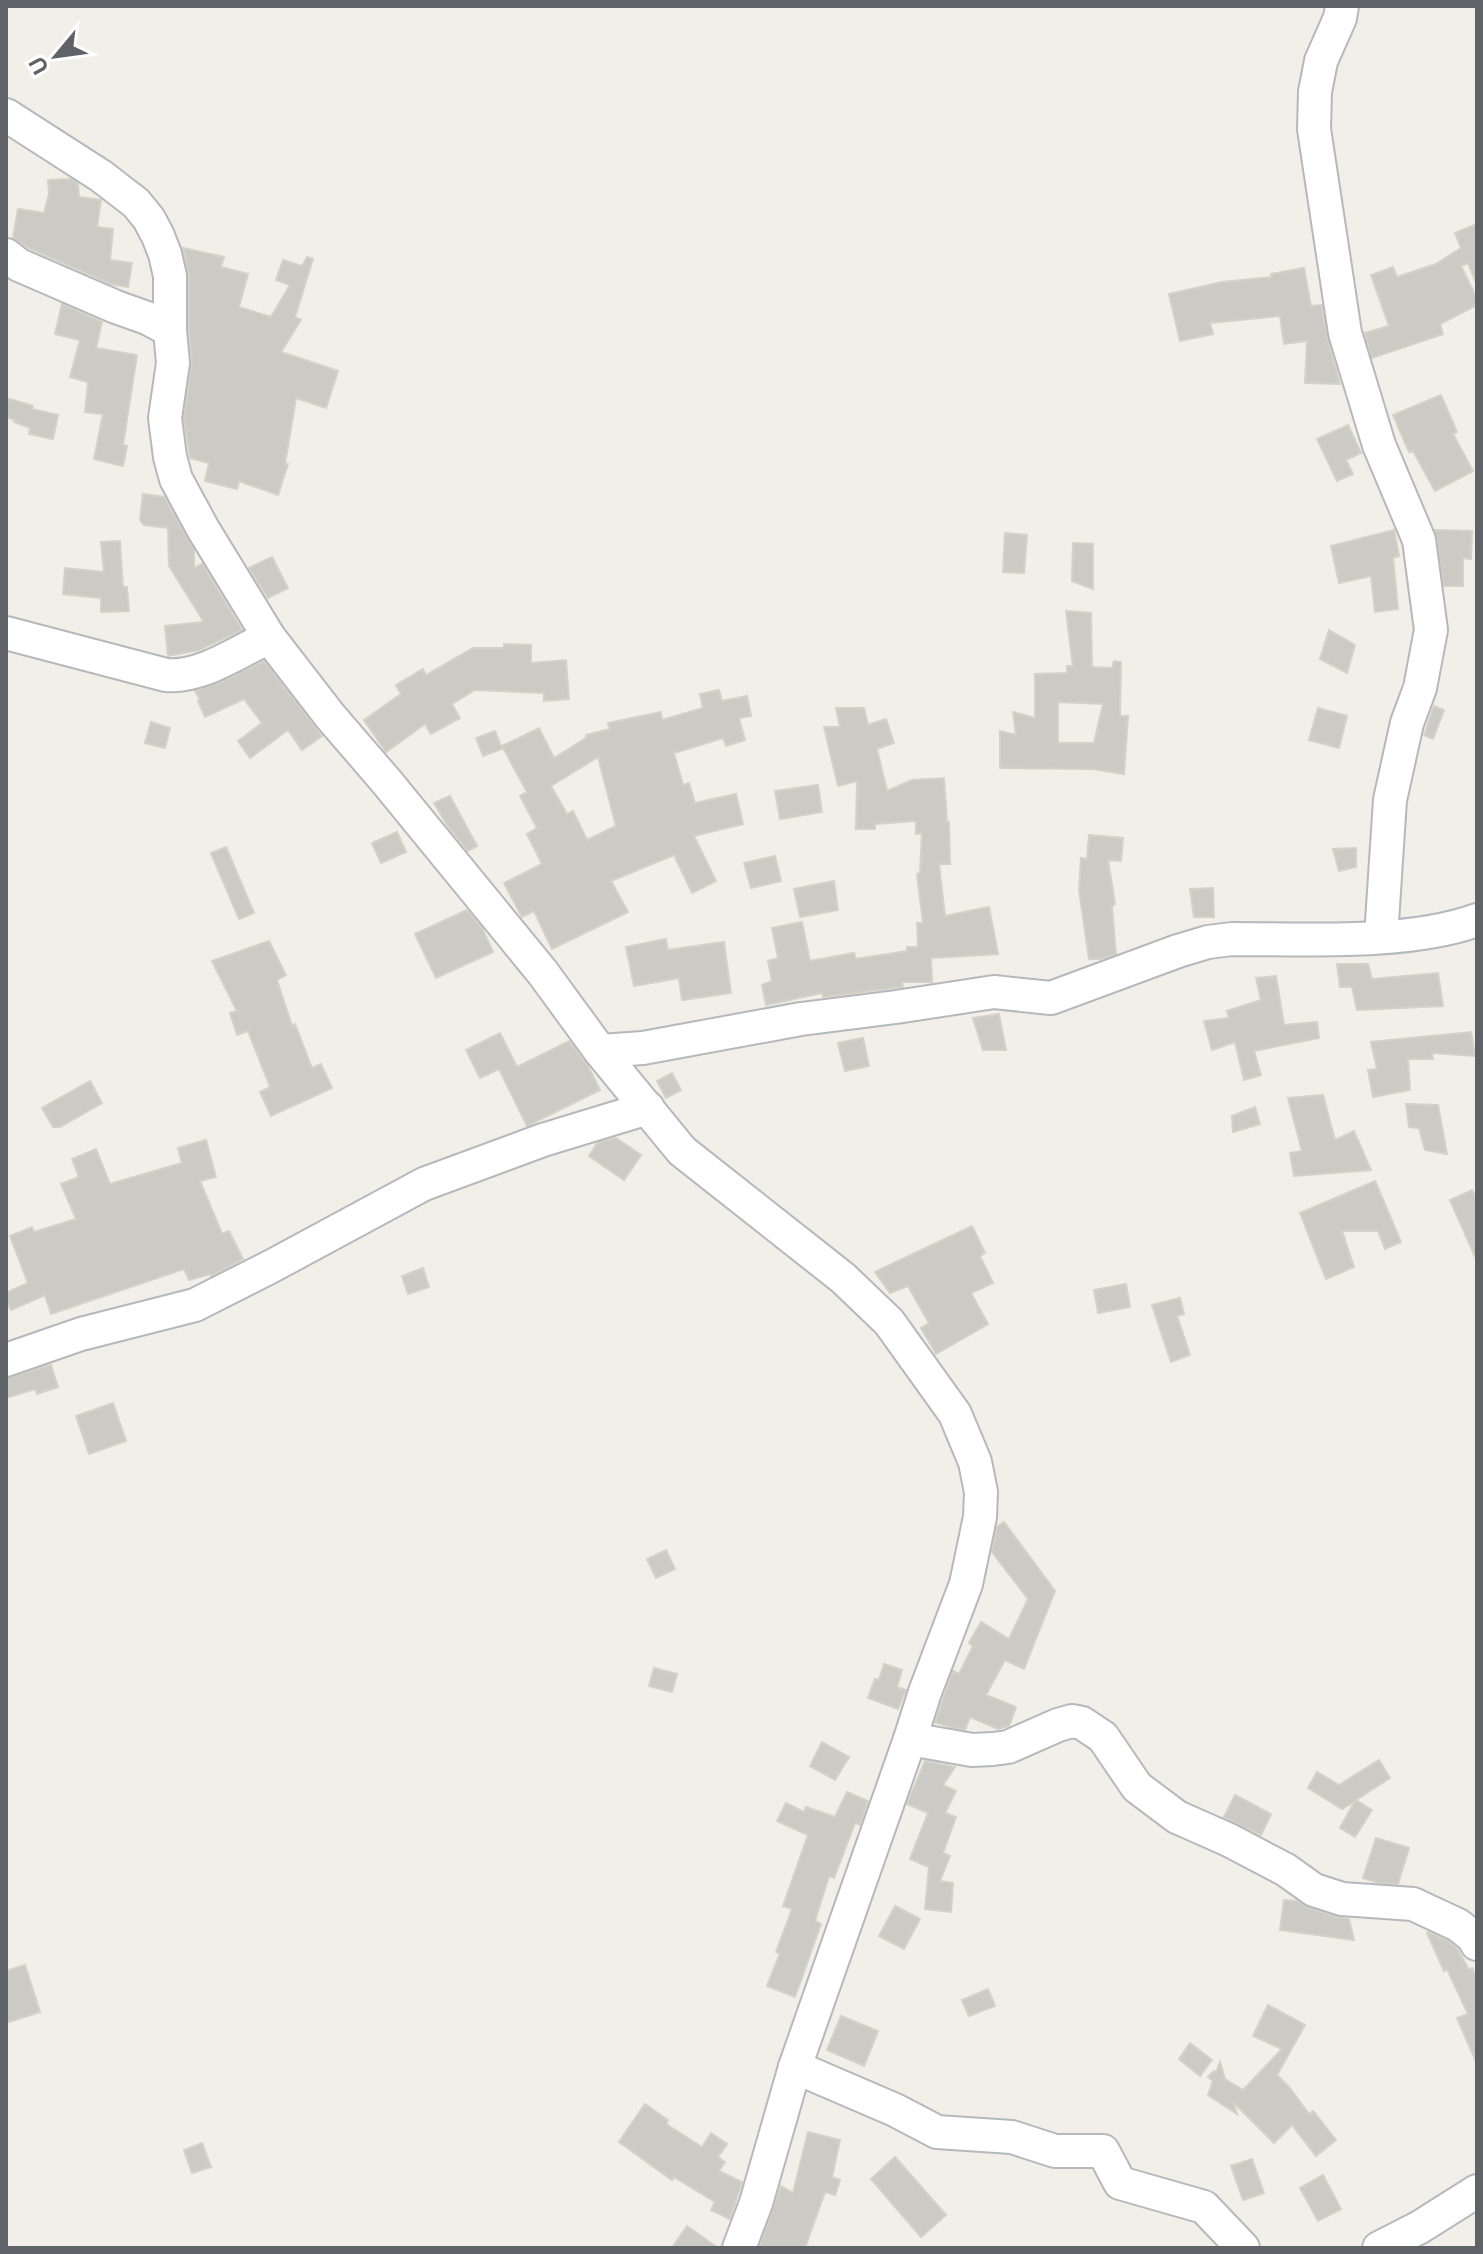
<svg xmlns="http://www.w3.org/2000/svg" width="1483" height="2254" viewBox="0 0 1483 2254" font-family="Inter,sans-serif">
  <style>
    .building { fill: #cccac5; stroke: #d6d1c6; stroke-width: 2; fill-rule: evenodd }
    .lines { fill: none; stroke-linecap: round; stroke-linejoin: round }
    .minor-casing { stroke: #b5b8bc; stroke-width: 36 }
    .minor { stroke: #fff; stroke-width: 32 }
  </style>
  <rect width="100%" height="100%" fill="#f1efe8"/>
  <g class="building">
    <polygon points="71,179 78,184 79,197 101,200 97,227 113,229 110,260 132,263 128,287 111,284 29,248 13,238 18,209 44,213 49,194 48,180"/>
    <polygon points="1477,224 1477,285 1468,263 1461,266 1477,299 1477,305 1440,324 1443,334 1372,358 1365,333 1389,326 1371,275 1393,267 1397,277 1436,264 1461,248 1455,233"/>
    <polygon points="183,248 224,257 221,267 248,274 239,307 271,317 290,285 276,280 283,260 302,266 307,257 313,259 295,317 301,320 281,352 338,371 326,408 296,398 285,464 288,464 278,495 239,481 237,489 205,481 209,463 190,458 184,418 192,362 189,329 189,276"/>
    <polygon points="1304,268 1311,306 1322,305 1327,338 1340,384 1305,383 1307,341 1284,344 1280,316 1210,323 1213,334 1180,341 1169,294 1222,282 1272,277 1271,274"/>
    <polygon points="62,304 102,322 96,348 137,355 123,445 127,446 123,466 94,459 103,414 85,412 88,382 70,377 80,340 55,334"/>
    <polygon points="1441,395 1457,432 1453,434 1473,471 1435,491 1413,451 1409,452 1393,415"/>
    <polygon points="6,398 33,406 32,409 58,415 53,439 29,434 30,428 14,422 15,420 6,417"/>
    <polygon points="1348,425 1361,453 1346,460 1353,474 1337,481 1317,439"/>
    <polygon points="143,494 164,497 194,550 194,568 202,564 242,630 199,650 168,656 165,626 204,622 169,566 168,528 144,525 140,520"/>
    <polygon points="1394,530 1399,556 1393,558 1398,609 1375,612 1371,576 1339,583 1331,546"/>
    <polygon points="1435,530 1472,531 1471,559 1463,558 1463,586 1444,586"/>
    <polygon points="1005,533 1027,535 1024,573 1003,572"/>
    <polygon points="120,541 123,587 127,587 129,611 101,612 101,598 63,594 65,568 104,572 101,542"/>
    <polygon points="1073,543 1093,544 1093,589 1072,581"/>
    <polygon points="272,557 288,588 268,598 249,568"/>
    <path d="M 1066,611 L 1091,613 L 1092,667 L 1112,668 L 1114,661 L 1121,662 L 1120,716 L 1128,716 L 1124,774 L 1093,769 L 1000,768 L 1000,731 L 1016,735 L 1013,712 L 1035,718 L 1035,674 L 1067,673 L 1067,666 L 1073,666 ZM 1058,702 L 1103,704 L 1094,743 L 1058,743 Z"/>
    <polygon points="1329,630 1355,645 1347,673 1320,659"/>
    <polygon points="504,644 531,645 531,663 566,660 569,699 544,701 544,693 475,690 452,704 460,718 431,734 425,724 386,752 364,720 401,694 396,685 423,669 426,675 473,648 504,648"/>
    <polygon points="264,661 322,736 302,750 288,730 250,758 238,741 262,723 244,699 205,717 198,701 200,700 195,691 226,680"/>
    <path d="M 719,690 L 722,701 L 747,696 L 751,716 L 739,718 L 745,740 L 726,746 L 723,738 L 674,753 L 683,785 L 689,783 L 695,803 L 736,794 L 743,824 L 694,836 L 716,881 L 692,893 L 674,855 L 611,881 L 628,912 L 552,949 L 534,911 L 522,917 L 504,883 L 542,864 L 527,834 L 537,828 L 520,796 L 527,792 L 502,746 L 539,728 L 554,758 L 586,738 L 586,735 L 610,729 L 608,723 L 661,712 L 662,720 L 703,708 L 700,694 ZM 598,757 L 616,826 L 587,840 L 573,811 L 567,814 L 551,786 Z"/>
    <polygon points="1434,706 1444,710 1433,739 1424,735"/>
    <polygon points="836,708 864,708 868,725 886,719 894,743 877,749 887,791 912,780 944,778 947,822 949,822 950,864 939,864 945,916 989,907 998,954 931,958 932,982 902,982 903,987 823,997 822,993 766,1005 762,985 772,981 768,961 778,958 772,928 802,922 810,961 854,953 856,959 907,951 907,947 918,947 917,923 923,923 917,874 920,873 922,833 916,834 916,821 875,824 875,829 856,829 857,781 838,786 824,727 840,727"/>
    <polygon points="1318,708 1347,716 1339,748 1309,740"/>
    <polygon points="151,722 170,728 165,748 145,743"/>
    <polygon points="495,731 502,749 483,756 476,738"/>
    <polygon points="818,785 822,812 780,819 775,791"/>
    <polygon points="450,796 477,846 468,851 447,825 434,803"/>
    <polygon points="397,832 406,852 381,863 372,843"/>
    <polygon points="1089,835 1123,838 1121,861 1108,860 1115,904 1112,906 1116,954 1101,959 1089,959 1079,890 1081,858 1087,859"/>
    <polygon points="226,847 254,913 239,919 211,853"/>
    <polygon points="1356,848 1356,867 1339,871 1333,849"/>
    <polygon points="775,856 781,881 751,888 744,863"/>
    <polygon points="834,881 838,910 800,917 794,889"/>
    <polygon points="1213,888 1214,917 1194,917 1190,889"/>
    <polygon points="467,910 482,928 493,952 436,978 415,934"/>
    <polygon points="666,939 668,950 724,942 731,993 682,1000 679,978 634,986 626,947"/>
    <polygon points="269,941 286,975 277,980 292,1026 295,1024 312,1068 321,1064 332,1088 271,1116 260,1092 270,1087 248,1031 237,1035 230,1013 237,1011 212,961"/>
    <polygon points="1337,964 1368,964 1372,979 1438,973 1443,1006 1357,1010 1352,987 1340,987"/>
    <polygon points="1276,976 1284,1025 1317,1022 1319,1038 1254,1051 1261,1075 1244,1080 1235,1042 1212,1050 1204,1021 1229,1018 1227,1011 1261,1000 1256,978"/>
    <polygon points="999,1014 1006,1050 983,1050 973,1018"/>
    <polygon points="1471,1032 1475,1056 1432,1053 1433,1059 1408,1059 1410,1090 1373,1097 1368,1070 1377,1069 1371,1042"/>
    <polygon points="500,1033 517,1067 569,1041 588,1066 600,1090 527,1126 499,1069 480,1078 466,1050"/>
    <polygon points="863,1038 869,1066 845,1071 838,1043"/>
    <polygon points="672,1073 681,1090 666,1098 657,1081"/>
    <polygon points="90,1081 102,1103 60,1127 53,1127 42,1108"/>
    <polygon points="1323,1095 1335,1140 1354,1131 1371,1170 1294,1176 1290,1153 1302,1151 1288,1098"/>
    <polygon points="1406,1104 1438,1105 1447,1154 1425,1150 1419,1128 1409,1127"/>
    <polygon points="1255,1107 1260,1124 1233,1132 1232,1116"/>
    <polygon points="616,1138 641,1155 624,1180 589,1156 597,1143"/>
    <polygon points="206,1140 216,1177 200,1181 222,1234 229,1231 243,1259 211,1276 210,1274 189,1280 184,1269 51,1314 45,1295 11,1310 6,1298 6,1293 28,1283 10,1236 32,1227 34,1232 76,1219 61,1184 79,1177 72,1159 96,1149 110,1184 182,1163 178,1148"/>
    <polygon points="1375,1181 1401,1242 1385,1249 1378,1231 1342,1231 1354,1267 1326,1279 1300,1213"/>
    <polygon points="1472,1190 1477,1201 1477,1261 1450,1200"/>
    <polygon points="972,1226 985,1253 980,1256 993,1283 971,1293 988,1324 936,1354 921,1328 929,1323 908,1286 890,1293 875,1272"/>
    <polygon points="423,1268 429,1287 408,1294 402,1276"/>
    <polygon points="1126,1284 1130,1307 1098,1313 1094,1290"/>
    <polygon points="1180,1298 1184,1314 1177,1316 1190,1355 1171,1362 1152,1305"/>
    <polygon points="51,1365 58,1387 37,1394 35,1389 6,1398 6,1378"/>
    <polygon points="113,1403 126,1441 89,1454 76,1416"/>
    <polygon points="1004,1522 1055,1591 1024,1669 1005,1660 986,1695 1016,1707 1009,1726 998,1729 970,1717 965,1730 950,1727 935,1722 953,1671 959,1674 973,1646 969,1643 981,1622 1009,1639 1028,1599 992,1552 997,1527"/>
    <polygon points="666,1550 675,1569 656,1578 647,1559"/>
    <polygon points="884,1664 902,1670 897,1687 906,1690 898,1709 868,1698 875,1679 879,1680"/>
    <polygon points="654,1668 677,1674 672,1692 649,1686"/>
    <polygon points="822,1742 849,1757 835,1780 810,1766"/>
    <polygon points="1379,1760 1390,1778 1356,1800 1372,1810 1355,1837 1340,1828 1355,1801 1342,1809 1308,1788 1317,1772 1339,1785"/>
    <polygon points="925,1761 955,1767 943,1785 956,1791 945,1813 956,1817 943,1853 950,1856 940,1881 953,1883 951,1912 925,1909 929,1867 910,1859 928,1813 907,1804"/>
    <polygon points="847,1792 868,1801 860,1825 855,1823 834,1878 829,1876 815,1921 821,1924 795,1997 767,1986 780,1953 776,1952 792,1909 783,1906 808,1835 777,1821 786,1803 804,1812 806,1807 835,1817"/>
    <polygon points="1235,1795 1271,1814 1261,1835 1224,1817"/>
    <polygon points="1376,1838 1409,1848 1398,1884 1379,1883 1363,1878"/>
    <polygon points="1284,1900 1297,1901 1308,1908 1336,1917 1349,1919 1354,1940 1280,1930"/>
    <polygon points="895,1906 920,1919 904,1949 879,1936"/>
    <polygon points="1428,1932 1448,1941 1458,1950 1469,1970 1472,1968 1477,1978 1477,2064 1457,2018 1468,2014 1447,1969 1444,1971 1427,1933"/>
    <polygon points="25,1965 40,2012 6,2023 6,1971"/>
    <polygon points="988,1989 995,2006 969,2016 962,2000"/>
    <polygon points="1268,2005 1305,2025 1277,2075 1289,2087 1309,2114 1313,2111 1336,2140 1316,2156 1292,2125 1274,2143 1233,2102 1237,2114 1208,2095 1213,2081 1208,2077 1214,2071 1216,2072 1220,2062 1225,2079 1243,2090 1282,2049 1253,2036"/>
    <polygon points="841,2016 878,2031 864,2066 827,2050"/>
    <polygon points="1190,2043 1212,2060 1200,2076 1179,2059"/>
    <polygon points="645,2104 668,2120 666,2124 702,2147 711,2133 727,2144 718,2157 725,2162 719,2171 742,2182 730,2219 711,2210 715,2202 674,2177 672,2180 619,2142"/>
    <polygon points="808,2132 840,2140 832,2177 840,2180 835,2195 825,2192 805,2248 759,2248 781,2186 793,2193"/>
    <polygon points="202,2143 211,2167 192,2173 184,2150"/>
    <polygon points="895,2157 946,2215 921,2237 871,2179"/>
    <polygon points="1252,2159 1264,2193 1243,2200 1231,2166"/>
    <polygon points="1323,2175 1341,2209 1318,2221 1300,2188"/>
    <polygon points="687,2226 718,2248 672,2248"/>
  </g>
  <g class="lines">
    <defs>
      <g id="minor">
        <polyline points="1342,6 1340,18 1321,61 1315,92 1314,129 1345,333 1379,445 1419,540 1431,630 1420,688 1407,723 1390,800 1381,937"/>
        <polyline points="6,115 101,176 136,203 149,219 158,236 165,254 170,276 170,330 173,363 165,418 170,457 176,479 203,529 269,637 330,716 386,781 543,973 600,1051 682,1151 843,1278 889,1322 955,1414 975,1462 981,1492 980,1517 966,1584 925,1692 910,1739 795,2067 756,2203 739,2248"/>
        <polyline points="6,255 19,265 116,307 147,318 170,330"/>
        <path d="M 6,633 L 166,675 C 201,678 238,652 269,637"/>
        <path d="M 600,1051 L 643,1048 L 801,1019 L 896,1007 L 994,992 L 1051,998 L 1178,951 L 1208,942 L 1232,939 C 1306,939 1408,945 1477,920"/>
        <polyline points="6,1360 81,1334 195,1305 270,1267 424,1184 543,1140 648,1108"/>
        <polyline points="910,1739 972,1750 993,1749 1008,1747 1058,1725 1072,1721 1082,1723 1103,1737 1137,1787 1177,1817 1229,1840 1286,1870 1314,1890 1342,1899 1413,1904 1458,1925 1473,1937 1477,1944"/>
        <polyline points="795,2067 895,2110 937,2132 1012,2137 1055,2151 1103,2151 1120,2183 1204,2207 1243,2248"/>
        <polyline points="1379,2248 1420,2227 1477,2191"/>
      </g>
    </defs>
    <use href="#minor" class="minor-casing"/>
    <use href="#minor" class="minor"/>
  </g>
  <rect width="1483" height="2254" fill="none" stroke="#5f6368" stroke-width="16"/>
  <g transform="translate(56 56) rotate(241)" stroke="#ffffff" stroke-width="6" paint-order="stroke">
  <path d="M0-6L14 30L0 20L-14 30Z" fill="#5f6368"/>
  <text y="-12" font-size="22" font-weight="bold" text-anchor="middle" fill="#5f6368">U</text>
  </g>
</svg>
